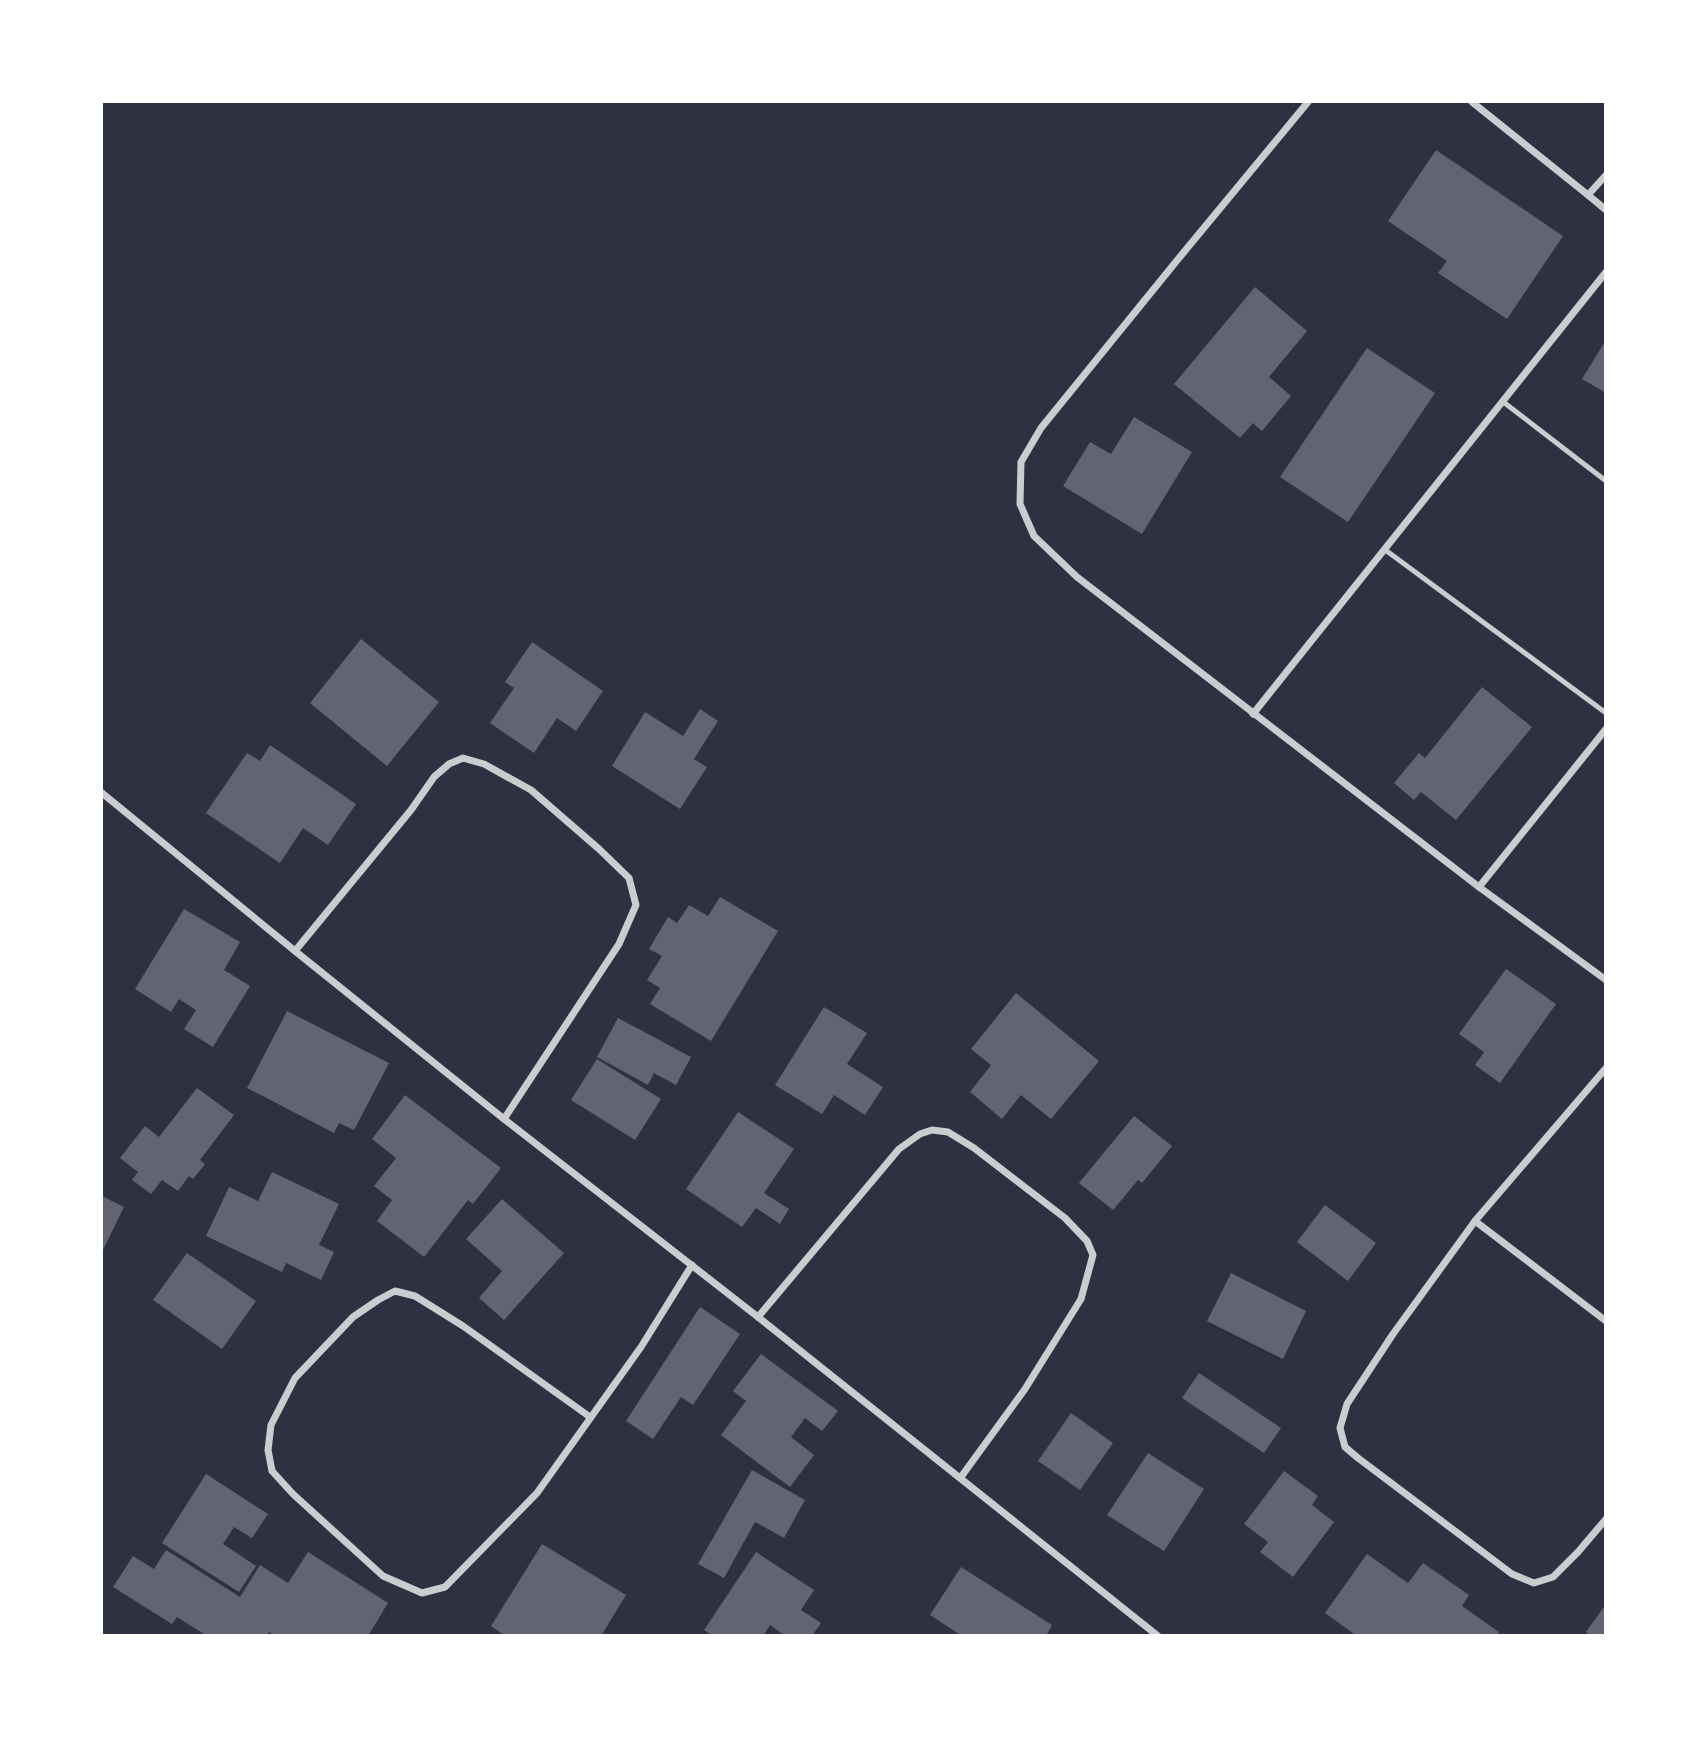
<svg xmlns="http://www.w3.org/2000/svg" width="1707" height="1737" viewBox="0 0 1707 1737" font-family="'Titillium Web',sans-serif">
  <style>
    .building { fill: #626471 }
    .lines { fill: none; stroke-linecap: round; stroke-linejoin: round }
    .service { stroke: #caccd0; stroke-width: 5 }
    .minor { stroke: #caccd0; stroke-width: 7 }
  </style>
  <rect width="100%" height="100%" fill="#2d3142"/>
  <g class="building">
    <polygon points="1436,150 1563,236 1507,319 1438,273 1447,261 1388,221"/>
    <polygon points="1255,287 1307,331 1269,377 1291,396 1262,431 1253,423 1240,438 1174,384"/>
    <polygon points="1606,340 1606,393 1582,379"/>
    <polygon points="1367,348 1435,393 1348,522 1280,477"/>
    <polygon points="1134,417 1192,452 1142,534 1063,486 1090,442 1111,454"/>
    <polygon points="361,639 439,702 387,766 310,703"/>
    <polygon points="532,642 603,691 576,731 557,718 534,753 490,723 514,688 505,682"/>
    <polygon points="1482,687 1532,727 1456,820 1421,792 1414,800 1394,783 1419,753 1425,758"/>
    <polygon points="700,709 718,721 694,759 707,767 680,809 612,766 645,712 683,736"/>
    <polygon points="270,745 356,804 328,845 303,828 280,863 206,813 247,753 260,761"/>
    <polygon points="720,897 778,931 711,1041 650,1004 660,988 647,980 662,956 649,949 668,917 677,923 689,905 708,916"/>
    <polygon points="184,909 240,942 224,970 250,986 213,1047 184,1029 196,1010 179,999 171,1012 135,989"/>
    <polygon points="1506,969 1556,1004 1500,1083 1475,1065 1484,1052 1459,1034"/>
    <polygon points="1016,993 1099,1061 1051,1119 1021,1095 1002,1119 970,1092 991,1065 971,1049"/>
    <polygon points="824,1007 867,1033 847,1064 883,1087 865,1115 834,1095 822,1114 775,1085"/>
    <polygon points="287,1011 389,1063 354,1130 339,1123 334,1133 247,1088"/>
    <polygon points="618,1018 691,1057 676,1085 654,1073 648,1085 597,1057"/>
    <polygon points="597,1059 661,1099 635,1140 571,1100"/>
    <polygon points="197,1088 234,1115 200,1160 205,1164 193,1179 189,1176 178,1191 162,1180 151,1194 132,1180 138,1172 120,1158 145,1126 159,1137"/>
    <polygon points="405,1095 501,1168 473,1204 468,1200 424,1257 377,1221 392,1200 374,1186 396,1158 372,1139"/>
    <polygon points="738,1112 794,1149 764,1193 789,1209 780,1224 756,1208 742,1227 686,1189"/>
    <polygon points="1134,1116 1172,1146 1142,1183 1138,1180 1113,1210 1079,1183"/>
    <polygon points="272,1172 339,1204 319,1245 334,1252 321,1280 286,1263 282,1272 206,1236 229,1187 258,1201"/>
    <polygon points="102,1196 124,1207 102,1252"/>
    <polygon points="502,1199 564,1253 504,1320 479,1298 502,1271 466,1239"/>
    <polygon points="1325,1205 1376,1243 1348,1281 1297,1242"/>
    <polygon points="187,1253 256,1301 222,1349 153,1300"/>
    <polygon points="1231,1273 1306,1311 1283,1359 1207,1321"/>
    <polygon points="700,1307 740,1334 693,1405 681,1397 653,1439 626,1421"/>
    <polygon points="761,1354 838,1411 822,1431 805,1418 791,1437 814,1455 790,1487 721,1435 746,1401 733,1391"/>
    <polygon points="1199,1373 1281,1428 1264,1453 1182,1398"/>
    <polygon points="1071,1413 1113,1443 1080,1490 1038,1461"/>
    <polygon points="1148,1453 1204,1489 1164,1551 1107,1515"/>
    <polygon points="752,1470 805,1500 784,1538 755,1522 724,1578 698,1564"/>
    <polygon points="1284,1471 1318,1496 1312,1505 1334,1522 1293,1577 1260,1552 1268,1542 1244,1524"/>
    <polygon points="206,1474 268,1514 252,1538 234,1527 223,1544 256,1566 239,1592 162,1543"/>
    <polygon points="542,1544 626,1595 601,1636 505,1636 491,1626"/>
    <polygon points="166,1550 240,1597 260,1565 288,1583 308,1552 388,1603 368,1636 275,1636 269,1632 267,1636 207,1636 177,1617 172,1624 113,1587 133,1556 154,1569"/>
    <polygon points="756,1552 814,1590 801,1610 821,1623 812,1636 785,1636 770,1625 763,1636 713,1636 704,1630"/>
    <polygon points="1367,1554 1408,1583 1423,1563 1469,1595 1462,1606 1499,1632 1497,1636 1357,1636 1325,1613"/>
    <polygon points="961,1567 1052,1625 1046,1636 962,1636 930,1615"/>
    <polygon points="1606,1604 1606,1636 1591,1636 1586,1632"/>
  </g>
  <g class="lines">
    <g class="service">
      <polyline points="1502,401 1606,481"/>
      <polyline points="1384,549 1606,713"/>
    </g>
    <g class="minor">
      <polyline points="1308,102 1179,258 1041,428 1021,462 1020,504 1034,536 1077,577 1479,887 1606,980"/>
      <polyline points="1472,102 1588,195"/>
      <polyline points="1606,175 1588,195 1606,210"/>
      <polyline points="1253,714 1606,272"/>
      <polyline points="102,793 295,951 504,1119 758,1317 1158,1636"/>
      <polyline points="1479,887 1606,729"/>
      <polyline points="295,951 411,810 434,777 449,764 463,758 484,764 531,790 599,849 629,878 636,905 619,944 504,1119"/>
      <polyline points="1606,1068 1475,1221 1393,1334 1347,1404 1340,1428 1345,1447 1358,1458 1512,1574 1534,1583 1553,1577 1578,1552 1606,1519"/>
      <polyline points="1475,1221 1606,1321"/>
      <polyline points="758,1317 899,1149 920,1134 932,1130 948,1132 974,1148 1065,1218 1087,1241 1093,1255 1081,1299 1025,1389 961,1477"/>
      <polyline points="590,1417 463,1326 415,1296 395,1291 378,1300 353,1317 295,1378 271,1425 268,1450 272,1471 293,1494 383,1576 422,1593 445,1587 537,1493 641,1347 692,1265"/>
    </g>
  </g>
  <rect width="1707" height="1737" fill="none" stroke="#ffffff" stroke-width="206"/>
</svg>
